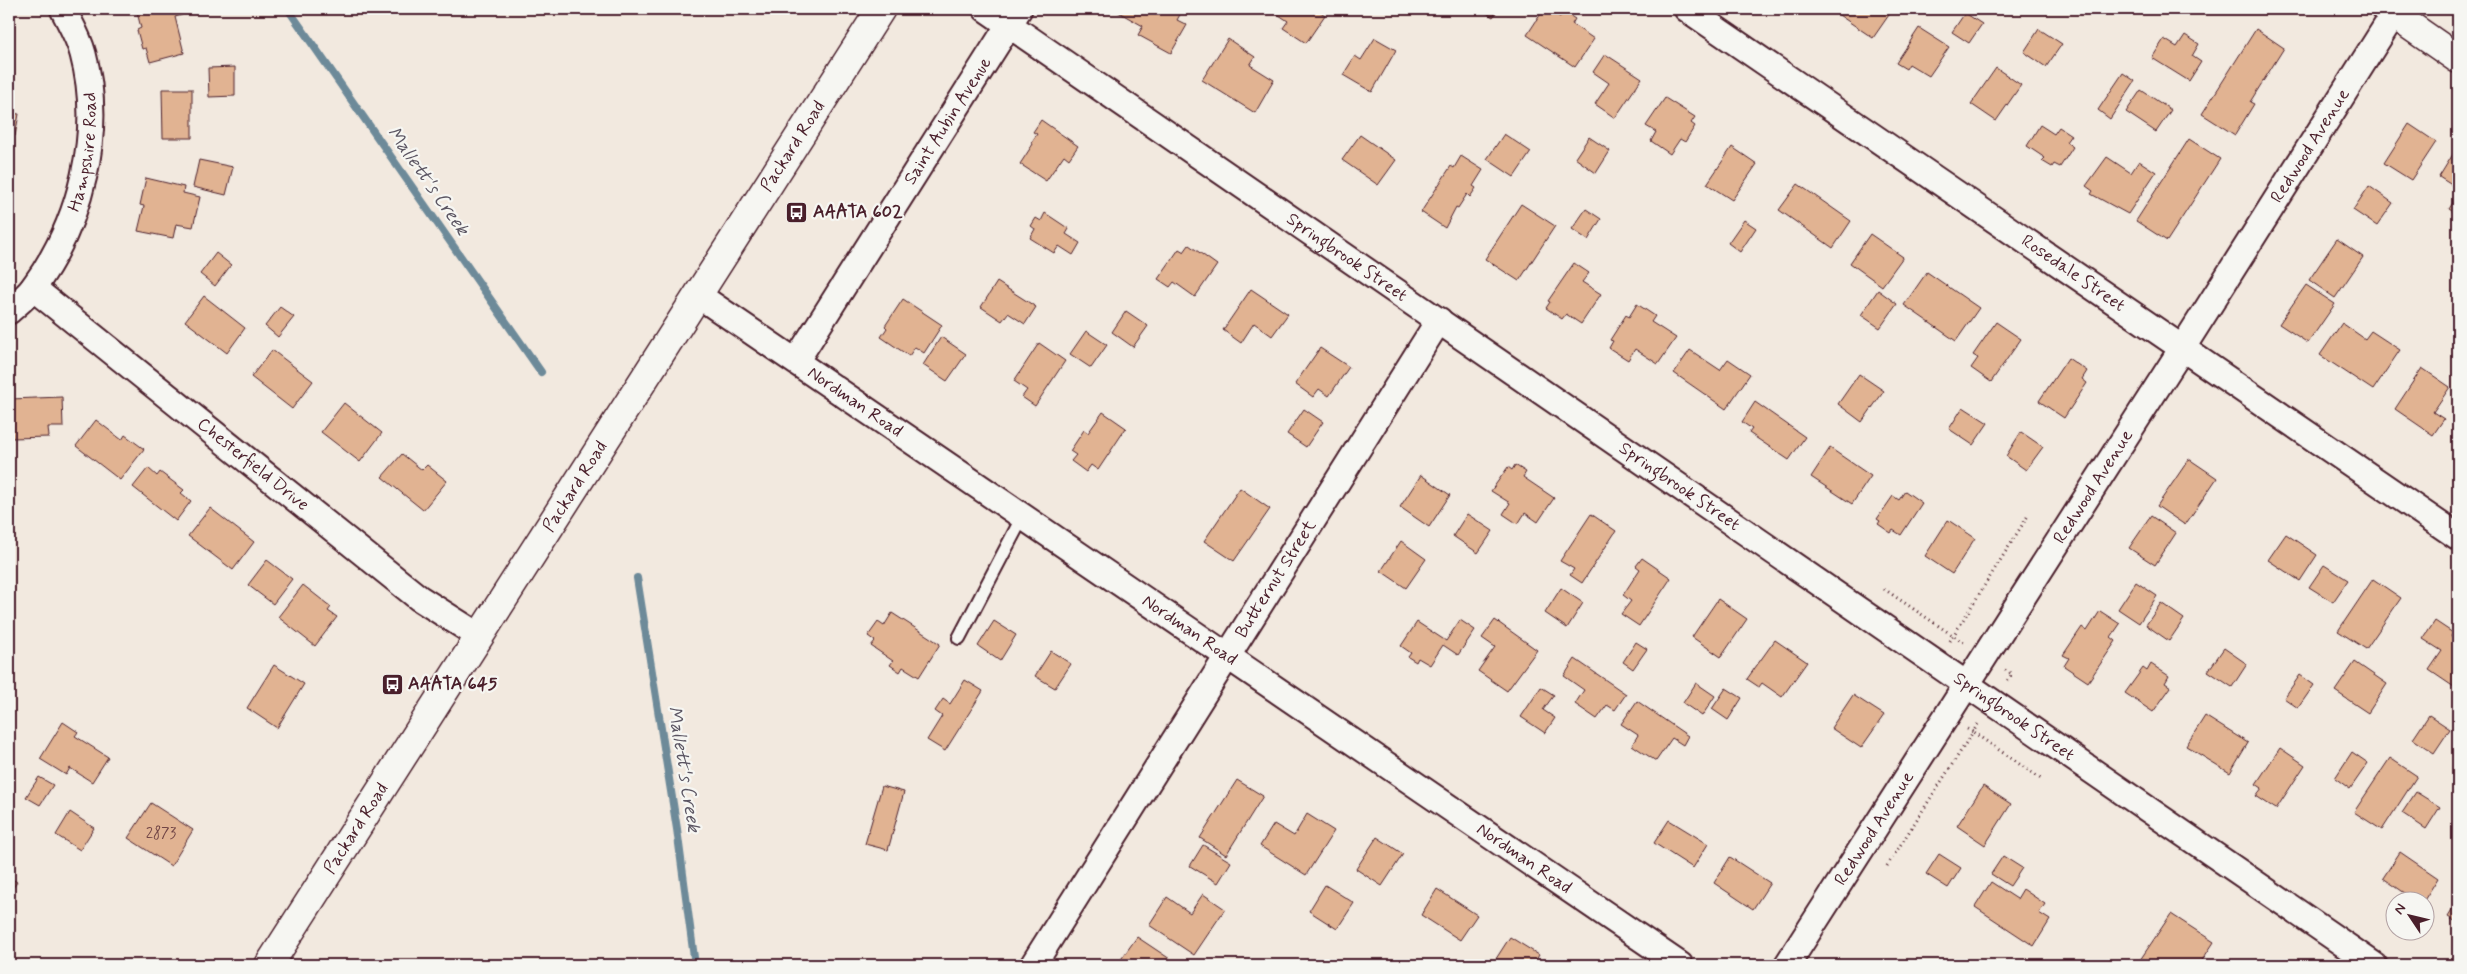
<svg xmlns="http://www.w3.org/2000/svg" width="2467" height="974" viewBox="0 0 2467 974" font-family="Mynerve,sans-serif">
  <style>
    .lines { fill: none; stroke-linecap: round; stroke-linejoin: round }
    .stream { stroke: #6d8a99; stroke-width: 8 }
    .building { fill: #e1b392; stroke: #4a1f2b }
    .lane-casing { stroke: #4a1f2b; stroke-width: 16 }
    .street-casing { stroke: #4a1f2b; stroke-width: 29 }
    .secondary-casing { stroke: #4a1f2b; stroke-width: 31 }
    .path { stroke: #4a1f2b; stroke-width: 3; stroke-dasharray: 1 4; stroke-linecap: butt }
    .lane { stroke: #f6f6f2; stroke-width: 12 }
    .street { stroke: #f6f6f2; stroke-width: 25 }
    .secondary { stroke: #f6f6f2; stroke-width: 28 }
    .labels { text-anchor: middle; dominant-baseline: central; stroke-width: 4.5; stroke-linejoin: round; paint-order: stroke }
    .number-label { font-size: 15px; fill: #704445 }
    .street-label { font-size: 18px; fill: #4a1f2b; stroke: #f6f6f2 }
    .poi-label { font-size: 18px; font-weight: bold; fill: #4a1f2b; stroke: #f6f6f2; text-anchor: start }
    .water-label { font-size: 19px; font-style: italic; fill: #5b5562; stroke: #f6f6f2 }
  </style>
  <rect width="100%" height="100%" fill="#f2e9df"/>
  <filter id="ink" filterUnits="userSpaceOnUse"><feTurbulence type="fractalNoise" baseFrequency=".02" numOctaves="2"/><feDisplacementMap in="SourceGraphic" scale="10" xChannelSelector="R" yChannelSelector="G"/><feConvolveMatrix kernelMatrix="1 2 1 2 8 2 1 2 1" color-interpolation-filters="sRGB"/></filter>
  <g filter="url(#ink)">
    <g class="lines">
      <g class="stream">
        <polyline points="288,9 541,372"/>
        <polyline points="637,578 677,829 695,965"/>
      </g>
    </g>
    <g class="building">
      <polygon points="151,9 180,9 182,15 175,17 184,53 150,62 146,48 142,49 137,30 141,28 137,12"/>
      <polygon points="1113,9 1183,9 1177,20 1187,25 1171,53 1138,35 1143,26"/>
      <polygon points="1279,9 1316,9 1325,15 1306,43 1283,28 1288,21 1276,13"/>
      <polygon points="1480,9 1499,9 1493,17"/>
      <polygon points="1544,9 1548,9 1560,17 1563,11 1575,19 1572,24 1594,39 1575,67 1527,35"/>
      <polygon points="1834,9 1887,9 1891,12 1873,38 1833,11"/>
      <polygon points="1965,13 1982,24 1969,43 1952,32"/>
      <polygon points="1919,28 1949,47 1929,76 1909,64 1906,69 1896,63"/>
      <polygon points="2039,29 2062,44 2046,67 2024,52"/>
      <polygon points="2256,29 2284,48 2250,102 2254,104 2235,135 2202,114"/>
      <polygon points="2185,35 2199,44 2192,56 2201,62 2189,81 2152,58 2164,39 2177,47"/>
      <polygon points="1375,38 1396,50 1372,92 1343,75 1355,56 1361,60"/>
      <polygon points="1228,39 1255,57 1250,65 1274,80 1255,113 1202,80"/>
      <polygon points="1605,54 1642,78 1615,118 1595,104 1609,83 1593,72"/>
      <polygon points="235,67 235,96 209,97 208,68"/>
      <polygon points="1996,68 2021,85 1996,121 1971,104"/>
      <polygon points="2123,73 2135,81 2110,119 2098,110"/>
      <polygon points="162,89 192,89 192,138 163,138"/>
      <polygon points="2141,90 2171,110 2156,132 2126,112"/>
      <polygon points="1665,98 1695,117 1691,123 1695,126 1685,142 1680,139 1670,154 1651,141 1656,132 1646,126"/>
      <polygon points="9,113 19,114 15,136 12,135 9,151"/>
      <polygon points="1041,120 1078,146 1069,159 1064,155 1046,181 1020,164 1033,144 1031,143 1037,134 1033,132"/>
      <polygon points="2409,124 2436,142 2411,180 2384,163"/>
      <polygon points="2040,125 2054,134 2059,127 2071,135 2066,142 2073,147 2060,167 2054,164 2052,167 2042,161 2045,158 2027,146"/>
      <polygon points="1504,134 1531,152 1514,177 1487,159"/>
      <polygon points="1360,135 1396,160 1378,185 1342,160"/>
      <polygon points="1589,137 1610,151 1596,173 1575,158"/>
      <polygon points="2189,139 2220,159 2167,241 2136,221"/>
      <polygon points="1732,147 1757,164 1732,200 1707,184"/>
      <polygon points="2455,151 2458,153 2458,189 2439,177"/>
      <polygon points="1461,156 1483,170 1473,186 1476,188 1470,197 1467,194 1458,208 1456,207 1445,228 1421,212 1451,166 1454,168"/>
      <polygon points="2107,157 2131,173 2139,161 2156,172 2128,214 2091,194 2093,191 2086,186"/>
      <polygon points="199,160 233,167 226,195 193,187"/>
      <polygon points="146,178 184,187 183,193 200,197 193,227 176,224 173,238 138,231 144,206 140,205"/>
      <polygon points="1798,184 1851,221 1833,248 1779,210"/>
      <polygon points="2369,186 2393,203 2377,226 2353,210"/>
      <polygon points="2458,195 2458,215 2449,209"/>
      <polygon points="1521,204 1555,226 1519,281 1485,259"/>
      <polygon points="1586,209 1601,219 1588,240 1572,229"/>
      <polygon points="1045,213 1069,229 1066,234 1080,243 1073,255 1059,246 1054,253 1030,238 1035,229 1031,226 1036,218 1041,221"/>
      <polygon points="1744,220 1756,228 1740,252 1728,243"/>
      <polygon points="1870,234 1903,257 1882,286 1850,263"/>
      <polygon points="2337,239 2363,257 2335,298 2309,280"/>
      <polygon points="1189,245 1217,265 1195,297 1174,282 1170,287 1158,279 1179,249 1184,252"/>
      <polygon points="216,253 231,265 215,286 200,274"/>
      <polygon points="1574,263 1589,273 1582,282 1601,294 1581,324 1566,314 1562,319 1546,308 1550,302 1548,301"/>
      <polygon points="1927,272 1979,308 1956,341 1904,305"/>
      <polygon points="997,282 1036,307 1025,324 1008,313 1002,321 981,307"/>
      <polygon points="2306,285 2335,304 2308,343 2279,324"/>
      <polygon points="1251,289 1288,314 1272,336 1254,323 1241,343 1223,330"/>
      <polygon points="1878,290 1897,304 1880,328 1861,315"/>
      <polygon points="204,296 245,328 227,353 185,321"/>
      <polygon points="903,299 942,325 924,353 915,347 909,356 881,337 887,328 885,326"/>
      <polygon points="1637,304 1655,316 1651,322 1676,338 1658,364 1635,349 1628,360 1609,348 1613,341 1610,340 1626,315 1629,317"/>
      <polygon points="280,307 294,317 278,337 265,326"/>
      <polygon points="1126,311 1148,326 1133,347 1112,332"/>
      <polygon points="1996,322 2021,339 1991,382 1971,368 1978,358 1973,355"/>
      <polygon points="2342,323 2365,339 2371,331 2400,350 2373,390 2320,355"/>
      <polygon points="1086,331 1107,345 1091,368 1070,354"/>
      <polygon points="941,337 966,354 947,381 923,365"/>
      <polygon points="1039,343 1065,361 1035,406 1022,397 1027,390 1014,381"/>
      <polygon points="1320,348 1349,367 1329,396 1319,389 1313,397 1295,384"/>
      <polygon points="272,350 313,381 292,409 251,377"/>
      <polygon points="1690,350 1720,370 1728,359 1750,374 1726,409 1674,373"/>
      <polygon points="2068,358 2087,371 2082,379 2087,383 2064,418 2039,401"/>
      <polygon points="2422,368 2450,387 2433,412 2444,419 2433,435 2395,409"/>
      <polygon points="1859,374 1884,391 1862,422 1838,404"/>
      <polygon points="62,397 63,427 48,427 49,437 12,438 10,399"/>
      <polygon points="1755,402 1805,437 1789,460 1749,433 1752,429 1742,422"/>
      <polygon points="344,403 382,433 360,462 321,432"/>
      <polygon points="1963,407 1988,423 1973,445 1949,429"/>
      <polygon points="1304,409 1323,422 1306,447 1287,434"/>
      <polygon points="1103,412 1126,428 1098,470 1091,465 1086,472 1071,461 1076,455 1070,451 1084,430 1088,433"/>
      <polygon points="96,420 122,440 125,435 144,449 120,480 76,446"/>
      <polygon points="2021,432 2043,447 2026,470 2006,456"/>
      <polygon points="1830,448 1871,476 1852,504 1811,477"/>
      <polygon points="402,454 422,470 427,465 447,481 423,510 382,477"/>
      <polygon points="2189,459 2217,478 2185,525 2157,506"/>
      <polygon points="1515,465 1526,472 1523,477 1554,498 1538,522 1525,513 1518,524 1503,514 1510,503 1491,491 1508,467 1512,470"/>
      <polygon points="148,468 157,476 160,472 184,490 181,493 191,501 176,521 133,487"/>
      <polygon points="1421,475 1450,495 1429,527 1400,507"/>
      <polygon points="1240,488 1270,509 1234,561 1204,541"/>
      <polygon points="1905,491 1922,503 1901,535 1893,530 1891,533 1878,524 1880,521 1877,519 1893,496 1899,500"/>
      <polygon points="210,508 254,542 233,570 188,536"/>
      <polygon points="1467,514 1493,531 1478,553 1453,536"/>
      <polygon points="1591,514 1616,531 1582,583 1570,575 1574,569 1560,561"/>
      <polygon points="2151,516 2176,533 2155,565 2129,548"/>
      <polygon points="1948,520 1975,538 1952,574 1925,556"/>
      <polygon points="2286,534 2317,555 2300,581 2268,560"/>
      <polygon points="1401,541 1426,559 1406,588 1381,571"/>
      <polygon points="1642,558 1671,578 1639,626 1621,614 1631,601 1623,595 1640,569 1636,566"/>
      <polygon points="267,560 292,579 273,604 248,585"/>
      <polygon points="2324,565 2348,580 2333,602 2309,587"/>
      <polygon points="2373,579 2401,598 2366,649 2338,631"/>
      <polygon points="2136,582 2157,596 2139,623 2118,609"/>
      <polygon points="303,585 331,607 328,611 337,617 315,646 278,617"/>
      <polygon points="1561,588 1583,603 1567,628 1545,613"/>
      <polygon points="1718,599 1747,619 1721,657 1692,637"/>
      <polygon points="2161,603 2184,619 2169,641 2146,625"/>
      <polygon points="2100,611 2120,624 2111,637 2116,641 2088,682 2064,666 2069,658 2063,655 2082,627 2087,631"/>
      <polygon points="892,613 940,644 919,677 903,667 900,672 890,665 893,661 871,646 875,641 868,636 878,622 884,626"/>
      <polygon points="1460,620 1475,630 1458,655 1443,645 1430,665 1418,658 1416,662 1408,657 1411,653 1401,646 1417,622 1446,641"/>
      <polygon points="1495,620 1537,650 1507,691 1478,671 1495,647 1482,638"/>
      <polygon points="994,621 1016,635 1000,661 978,646"/>
      <polygon points="2435,621 2453,633 2451,636 2457,640 2458,638 2458,681 2454,687 2429,670 2442,651 2423,639"/>
      <polygon points="1775,640 1807,662 1782,697 1762,683 1759,687 1747,679"/>
      <polygon points="1636,642 1647,649 1633,669 1623,662"/>
      <polygon points="2224,648 2247,664 2232,687 2208,671"/>
      <polygon points="1051,651 1071,664 1055,688 1035,676"/>
      <polygon points="1575,659 1626,694 1615,710 1607,705 1597,719 1575,704 1584,690 1564,676"/>
      <polygon points="2355,662 2387,684 2368,713 2335,691"/>
      <polygon points="2151,664 2169,676 2165,683 2171,687 2153,712 2125,693 2143,668 2147,671"/>
      <polygon points="274,665 304,684 277,728 247,708"/>
      <polygon points="2300,675 2314,685 2298,708 2284,698"/>
      <polygon points="965,680 983,691 945,751 927,740 942,716 935,711 943,699 950,704"/>
      <polygon points="1696,683 1715,696 1702,716 1683,703"/>
      <polygon points="1541,687 1554,695 1543,710 1555,718 1545,733 1521,717"/>
      <polygon points="1726,688 1742,698 1728,720 1712,709"/>
      <polygon points="1853,695 1884,715 1861,748 1831,728"/>
      <polygon points="1637,701 1688,736 1683,745 1672,738 1656,761 1632,745 1638,735 1621,724"/>
      <polygon points="2429,715 2450,729 2434,753 2413,739"/>
      <polygon points="2205,716 2248,743 2230,773 2186,746"/>
      <polygon points="63,722 78,732 75,736 108,757 92,782 70,768 66,775 40,759"/>
      <polygon points="2280,748 2305,765 2276,809 2256,796 2262,788 2256,784"/>
      <polygon points="2352,752 2368,763 2350,789 2335,778"/>
      <polygon points="2390,758 2417,776 2382,830 2354,812"/>
      <polygon points="39,777 53,785 40,805 26,797"/>
      <polygon points="1237,780 1263,796 1226,855 1200,838"/>
      <polygon points="882,786 904,792 888,850 865,844"/>
      <polygon points="1983,786 2011,804 1985,845 1957,826"/>
      <polygon points="2416,792 2440,807 2426,829 2402,813"/>
      <polygon points="151,803 193,830 171,866 128,838"/>
      <polygon points="70,812 94,828 80,850 56,835"/>
      <polygon points="1307,814 1334,831 1306,875 1260,846 1274,824 1294,836"/>
      <polygon points="1669,820 1708,844 1693,868 1654,843"/>
      <polygon points="1377,837 1403,854 1382,886 1356,869"/>
      <polygon points="1203,845 1231,862 1218,883 1190,866"/>
      <polygon points="2400,852 2438,878 2423,902 2418,902 2383,878"/>
      <polygon points="1939,854 1961,868 1948,888 1926,874"/>
      <polygon points="2003,856 2022,868 2010,886 1991,874"/>
      <polygon points="1730,857 1770,883 1753,909 1714,883"/>
      <polygon points="9,877 17,882 9,894"/>
      <polygon points="1991,882 2017,899 2023,889 2045,904 2039,913 2050,920 2034,946 1975,907"/>
      <polygon points="1325,885 1354,903 1337,929 1309,911"/>
      <polygon points="1437,889 1477,915 1460,940 1421,915"/>
      <polygon points="1203,894 1225,909 1194,955 1149,925 1167,897 1190,913"/>
      <polygon points="2458,901 2458,923 2448,917"/>
      <polygon points="2171,914 2214,942 2199,965 2147,965 2140,960"/>
      <polygon points="1137,937 1179,965 1117,965"/>
      <polygon points="1510,937 1539,955 1533,965 1492,965"/>
    </g>
    <g class="lines">
      <defs>
        <polyline id="lane" points="959,638 1023,516"/>
        <g id="street">
          <path id="s1" d="M 986,9 L 2374,965"/>
          <path id="s2" d="M 1687,9 L 2458,537"/>
          <path id="s3" d="M 33,288 L 419,598 L 479,636"/>
          <path id="s4" d="M 698,295 L 1680,965"/>
          <path id="s5" d="M 9,311 C 17,304 27,296 33,288 C 81,223 104,132 83,54 C 79,38 70,23 63,9"/>
          <path id="s6" d="M 796,361 L 1019,9"/>
          <path id="s7" d="M 1033,965 L 1439,320"/>
          <path id="s8" d="M 1787,965 L 2183,347 L 2397,9"/>
        </g>
        <g id="secondary">
          <polyline points="2386,9 2458,59"/>
          <path id="s9" d="M 269,965 L 881,9"/>
        </g>
      </defs>
      <use href="#lane" class="lane-casing"/>
      <use href="#street" class="street-casing"/>
      <use href="#secondary" class="secondary-casing"/>
      <g class="path">
        <polyline points="1884,589 1964,643"/>
        <polyline points="1950,641 2029,514"/>
        <polyline points="2005,670 2012,674 2007,681"/>
        <polyline points="1967,729 1973,732 1978,724"/>
        <polyline points="1887,866 1973,732 2041,779"/>
      </g>
      <use href="#lane" class="lane"/>
      <use href="#street" class="street"/>
      <use href="#secondary" class="secondary"/>
    </g>
  </g>
  <defs>
    <symbol id="bus-square" viewBox="-11 -11 22 22"><rect x="-9" y="-9" width="18" height="18" rx="4" fill="#4a1f2b" stroke="#f6f6f2"/><path d="M-5-6H5V4H4V6H2V4H-2V6H-4V4H-5ZM-3.5-4V0h7V-4ZM-3.5 1.2v1.5H-2V1.2ZM2 1.2v1.5H3.5V1.2Z" fill="#fff"/></symbol>
  </defs>
  <g fill-rule="evenodd">
    <use href="#bus-square" x="784" y="200" width="25" height="25"/>
    <use href="#bus-square" x="380" y="672" width="25" height="25"/>
  </g>
  <g class="labels">
    <g class="number-label">
      <text x="161" y="834">2873</text>
    </g>
    <g class="street-label">
      <text stroke="none"><textPath href="#s6" startOffset="284">Saint Aubin Avenue</textPath></text>
      <text stroke="none"><textPath href="#s9" startOffset="972">Packard Road</textPath></text>
      <text stroke="none"><textPath href="#s8" startOffset="972">Redwood Avenue</textPath></text>
      <text stroke="none"><textPath href="#s5" startOffset="181">Hampshire Road</textPath></text>
      <text stroke="none"><textPath href="#s1" startOffset="438">Springbrook Street</textPath></text>
      <text stroke="none"><textPath href="#s2" startOffset="468">Rosedale Street</textPath></text>
      <text stroke="none"><textPath href="#s4" startOffset="190">Nordman Road</textPath></text>
      <text stroke="none"><textPath href="#s3" startOffset="282">Chesterfield Drive</textPath></text>
      <text stroke="none"><textPath href="#s9" startOffset="568">Packard Road</textPath></text>
      <text stroke="none"><textPath href="#s1" startOffset="842">Springbrook Street</textPath></text>
      <text stroke="none"><textPath href="#s8" startOffset="568">Redwood Avenue</textPath></text>
      <text stroke="none"><textPath href="#s7" startOffset="456">Butternut Street</textPath></text>
      <text stroke="none"><textPath href="#s4" startOffset="595">Nordman Road</textPath></text>
      <text stroke="none"><textPath href="#s1" startOffset="1248">Springbrook Street</textPath></text>
      <text stroke="none"><textPath href="#s9" startOffset="162">Packard Road</textPath></text>
      <text stroke="none"><textPath href="#s8" startOffset="162">Redwood Avenue</textPath></text>
      <text stroke="none"><textPath href="#s4" startOffset="1000">Nordman Road</textPath></text>
    </g>
    <g class="poi-label">
      <text x="813" y="212">AAATA 602</text>
      <text x="408" y="684">AAATA 645</text>
    </g>
    <g class="water-label">
      <text transform="translate(428 181) rotate(55)">Mallett's Creek</text>
      <text transform="translate(684 769) rotate(81)">Mallett's Creek</text>
    </g>
  </g>
  <rect width="2467" height="974" fill="none" stroke="#f6f6f2" stroke-width="30"/>
  <rect x="15" y="15" width="2437" height="944" fill="none" stroke="#4a1f2b" stroke-width="2" filter="url(#ink)"/>
  <g transform="translate(2410 916) rotate(305)"><circle r="24" fill="#f6f6f2" stroke="#b1a0a2"/>
  <path d="M0-4L9 19L0 12L-9 19Z" fill="#4a1f2b"/>
  <text y="-8" font-size="14" font-weight="bold" text-anchor="middle" fill="#4a1f2b">N</text>
  </g>
</svg>
